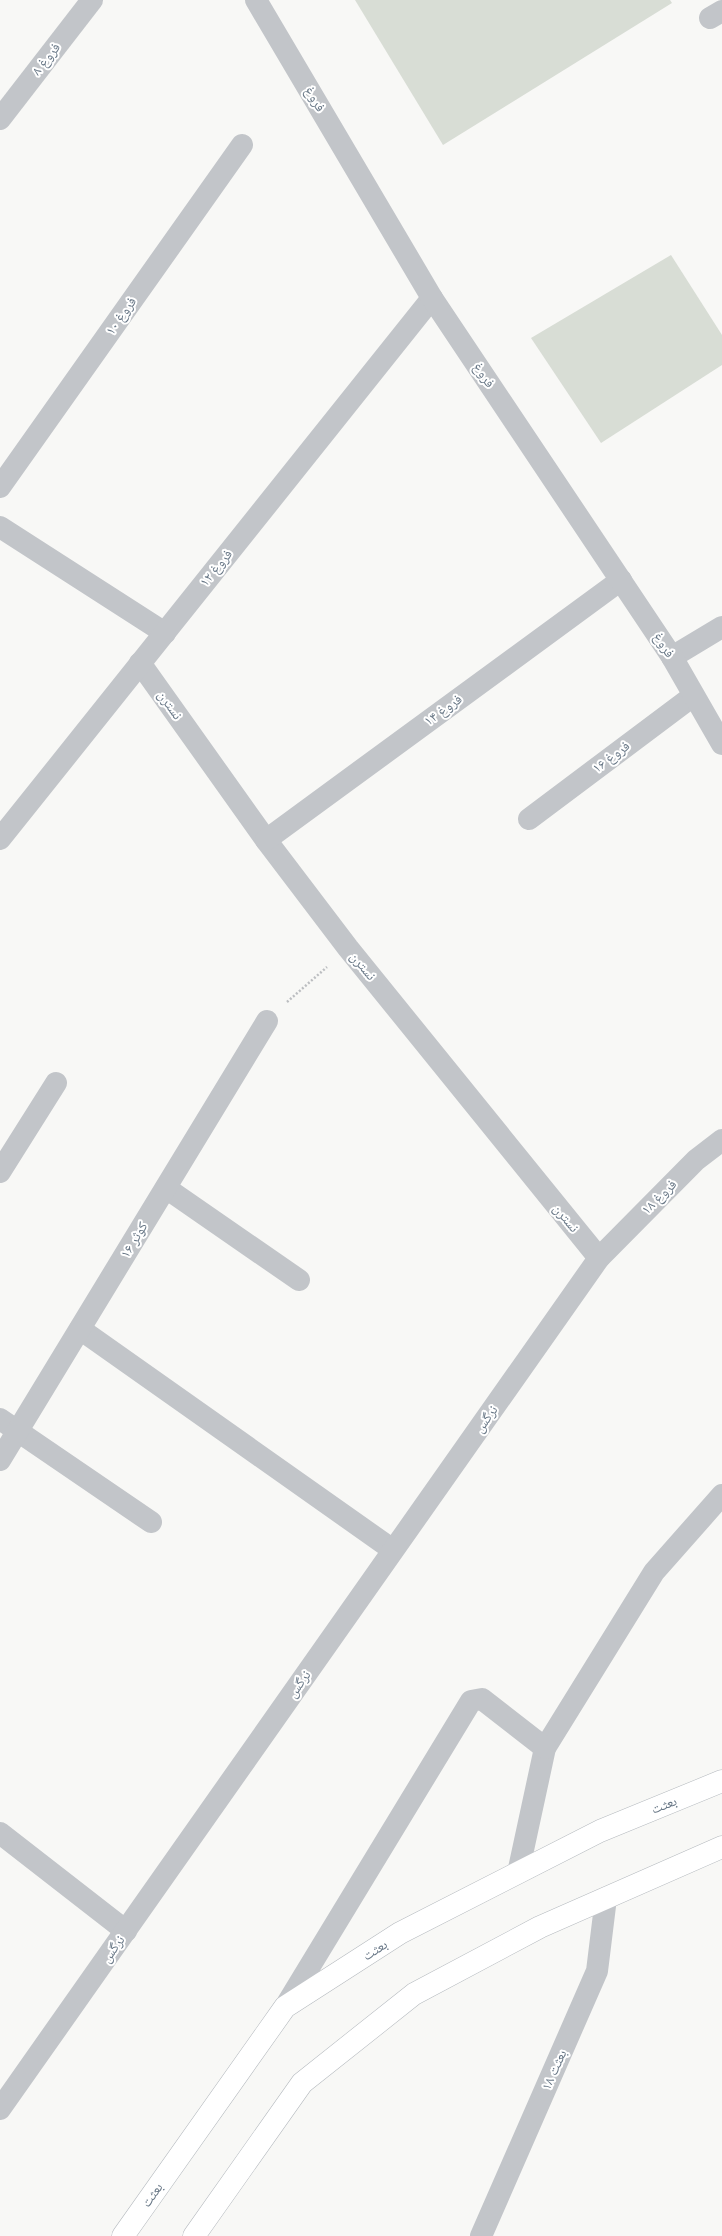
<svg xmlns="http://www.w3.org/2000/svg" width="722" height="2236" viewBox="0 0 722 2236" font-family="'Nunito Sans','Noto Naskh Arabic',sans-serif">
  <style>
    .green { fill: #d8ddd5 }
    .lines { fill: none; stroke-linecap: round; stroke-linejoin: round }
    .secondary-casing { stroke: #b4b9be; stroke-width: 23 }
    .path { stroke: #bcbec1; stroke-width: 2.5; stroke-dasharray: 2 2; stroke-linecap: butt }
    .minor { stroke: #c2c5c9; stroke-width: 22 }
    .tertiary { stroke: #c2c5c9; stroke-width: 22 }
    .secondary { stroke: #fff; stroke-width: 22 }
    .labels { text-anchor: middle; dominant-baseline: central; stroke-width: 4; stroke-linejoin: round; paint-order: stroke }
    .street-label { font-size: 14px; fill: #687786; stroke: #fff }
  </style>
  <rect width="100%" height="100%" fill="#f8f8f6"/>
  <g class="green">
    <polygon points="355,0 670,0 672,3 443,145"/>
    <polygon points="671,255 722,335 722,365 601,443 531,338"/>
  </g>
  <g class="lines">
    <defs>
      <g id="secondary">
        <polyline points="123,2236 285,2007 400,1933 600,1831 722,1781"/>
        <polyline points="194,2236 302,2083 414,1994 540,1927 722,1847"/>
      </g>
    </defs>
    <use href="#secondary" class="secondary-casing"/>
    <polyline class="path" points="287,1002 327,967"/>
    <g class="minor">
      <polyline points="710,18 722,11"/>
      <polyline points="0,119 92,0"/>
      <polyline points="0,487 242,145"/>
      <polyline points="0,527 165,633"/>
      <polyline points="672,657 722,627"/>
      <polyline points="140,663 266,840 348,948 599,1258"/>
      <polyline points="529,819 693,696"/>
      <polyline points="0,839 432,298"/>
      <polyline points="266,840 621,580"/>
      <polyline points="0,1172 56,1083"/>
      <polyline points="166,1188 299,1280"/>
      <polyline points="80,1329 393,1550"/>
      <polyline points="0,1419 151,1522"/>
      <polyline points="0,1460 267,1021"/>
      <polyline points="0,1833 126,1931"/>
      <polyline points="518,1873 545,1748 654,1572 722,1495"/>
      <polyline points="285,2007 471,1701 482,1699 545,1748"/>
      <polyline points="0,2109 599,1258 696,1160 722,1140"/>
      <polyline points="481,2236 597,1971 606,1898"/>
    </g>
    <polyline class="tertiary" points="256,0 432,298 672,657 722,744"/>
    <use href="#secondary" class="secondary"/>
  </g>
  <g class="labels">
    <g class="street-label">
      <text transform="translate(46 59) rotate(-52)">فروغ ۸</text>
      <text transform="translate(315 99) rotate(59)">فروغ</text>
      <text transform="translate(121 316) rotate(-55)">فروغ ۱۰</text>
      <text transform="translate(484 375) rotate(56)">فروغ</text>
      <text transform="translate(216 568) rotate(-51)">فروغ ۱۲</text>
      <text transform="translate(664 645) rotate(57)">فروغ</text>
      <text transform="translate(170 705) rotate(55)">نسترن</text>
      <text transform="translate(443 710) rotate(-36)">فروغ ۱۴</text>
      <text transform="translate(611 757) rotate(-37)">فروغ ۱۶</text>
      <text transform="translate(363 966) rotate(51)">نسترن</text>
      <text transform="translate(659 1197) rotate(-45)">فروغ ۱۸</text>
      <text transform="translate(566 1218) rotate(51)">نسترن</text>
      <text transform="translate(134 1240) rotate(-59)">کوثر ۱۶</text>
      <text transform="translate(486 1419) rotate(-55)">نرگس</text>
      <text transform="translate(299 1684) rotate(-55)">نرگس</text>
      <text transform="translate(664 1805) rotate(-22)">بعثت</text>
      <text transform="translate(113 1949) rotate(-55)">نرگس</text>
      <text transform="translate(375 1950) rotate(-33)">بعثت</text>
      <text transform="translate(554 2070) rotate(-66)">بعثت ۱۸</text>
      <text transform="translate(152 2195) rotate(-55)">بعثت</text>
    </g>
  </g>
</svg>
